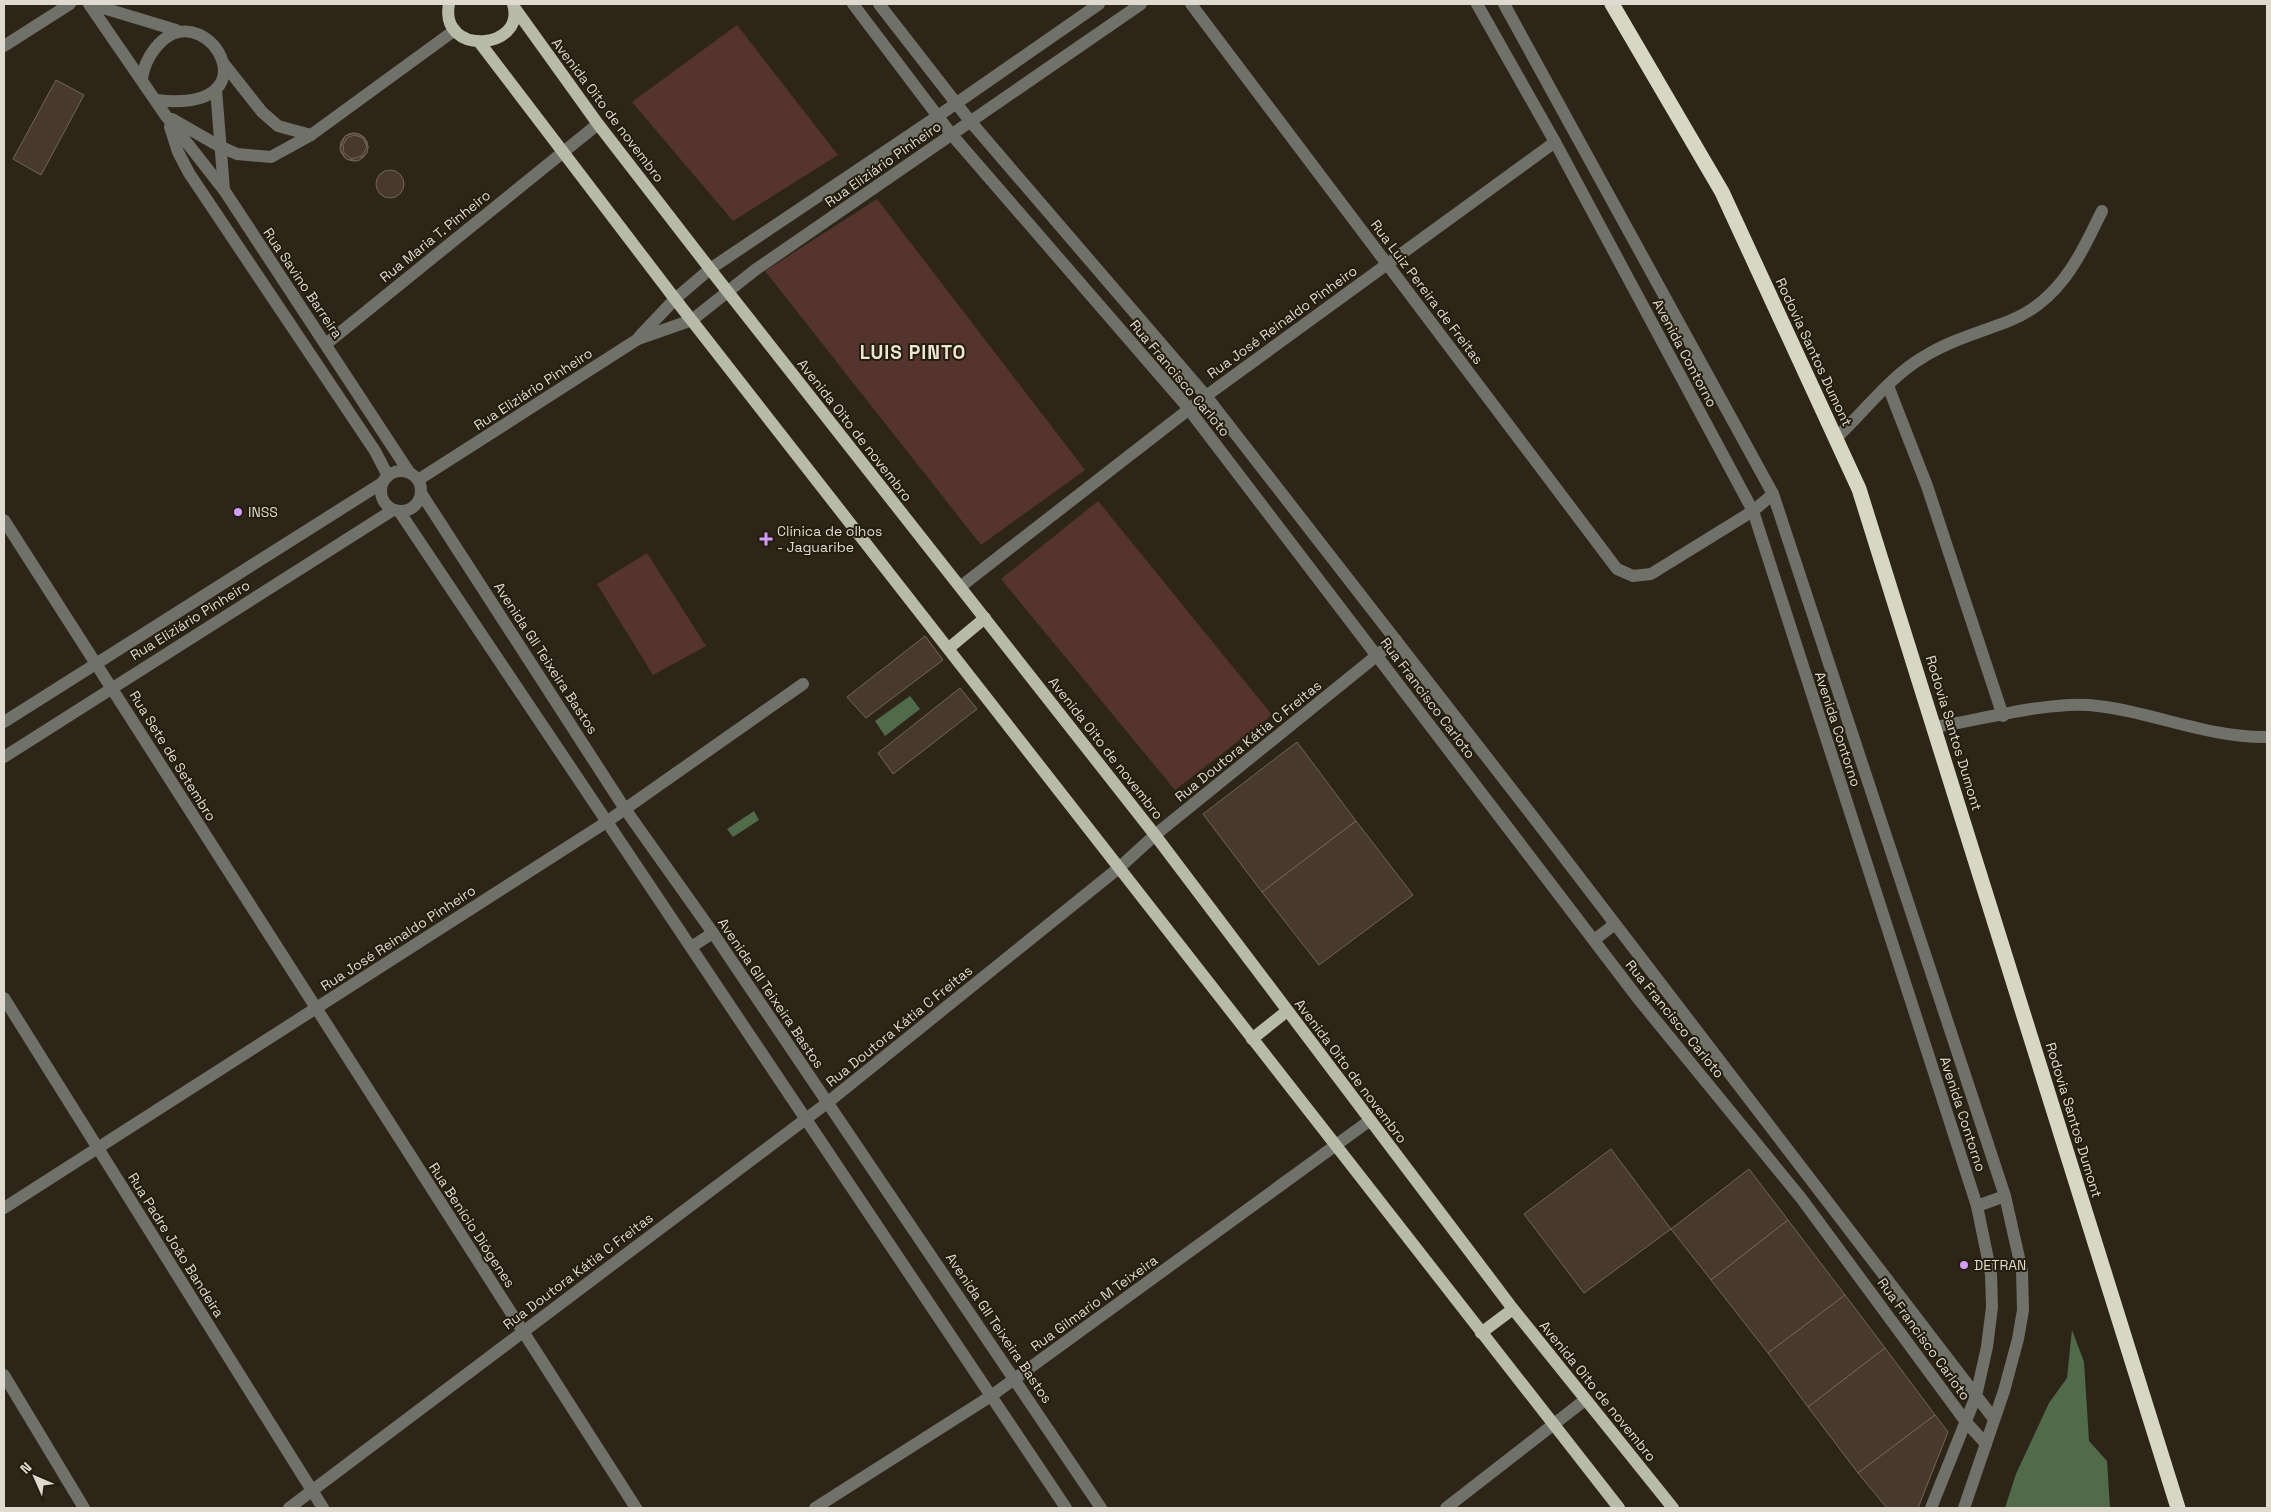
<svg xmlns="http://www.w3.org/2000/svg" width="2271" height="1512" viewBox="0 0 2271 1512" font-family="'Space Grotesk',sans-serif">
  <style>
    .green { fill: #55332e }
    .water { fill: #506b49 }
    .building { fill: #48392f; stroke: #746458; fill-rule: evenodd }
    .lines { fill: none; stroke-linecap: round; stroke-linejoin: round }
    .minor { stroke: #707169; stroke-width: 12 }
    .major { stroke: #b9bbaa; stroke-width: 12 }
    .highway { stroke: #d6d8c4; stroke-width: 15 }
    .poi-dot { fill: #d29dfd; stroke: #231d0e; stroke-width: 2 }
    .labels { text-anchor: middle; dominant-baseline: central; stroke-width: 4; stroke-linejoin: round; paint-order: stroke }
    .street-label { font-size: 14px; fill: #dedad0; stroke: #231d0e }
    .poi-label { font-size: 14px; fill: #dedad0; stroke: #231d0e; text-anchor: start }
    .district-label { font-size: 19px; font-weight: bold; letter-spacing: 1px; fill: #ede4d1; stroke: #231d0e }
  </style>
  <rect width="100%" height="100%" fill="#2d2618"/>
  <g class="green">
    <polygon points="737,25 838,155 733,221 632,102"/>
    <polygon points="877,199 1085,470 981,545 765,271"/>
    <polygon points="1098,501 1272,715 1175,790 1001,579"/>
    <polygon points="647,553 706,646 653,675 597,584"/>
  </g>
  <g class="water">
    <polygon points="910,696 920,709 885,736 875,721"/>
    <polygon points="754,811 759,820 733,837 727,829"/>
    <polygon points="2072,1330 2084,1362 2089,1441 2107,1461 2110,1508 2005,1508 2016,1474 2049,1403 2067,1378"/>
  </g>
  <g class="building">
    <polygon points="56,80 84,95 41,175 13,159"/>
    <circle cx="354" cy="147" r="14"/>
    <path d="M 354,133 L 364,137 L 368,147 L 367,153 L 358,161 L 346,159 L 340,149 L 345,136 ZM 354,135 L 363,138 L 367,147 L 362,156 L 352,159 L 344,153 L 343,145 L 347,138 Z"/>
    <circle cx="390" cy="184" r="14"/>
    <polygon points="925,636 943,660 866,718 847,697"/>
    <polygon points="960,688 977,709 893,774 878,753"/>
    <polygon points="1297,742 1356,821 1262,892 1203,814"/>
    <polygon points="1356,821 1413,895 1319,965 1262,892"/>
    <polygon points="1611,1149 1671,1229 1584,1293 1524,1214"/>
    <polygon points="1749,1169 1788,1220 1711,1280 1671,1229"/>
    <polygon points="1788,1220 1845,1295 1768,1353 1711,1280"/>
    <polygon points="1845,1295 1885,1348 1808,1407 1768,1353"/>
    <polygon points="1885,1348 1935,1415 1858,1473 1808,1407"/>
    <polygon points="1935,1415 1948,1432 1918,1508 1887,1508 1858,1473"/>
  </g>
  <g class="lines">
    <g class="minor">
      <polyline points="89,4 166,116 224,190 409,472"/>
      <polyline points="90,4 176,30"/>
      <polyline points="853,4 952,135 1184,403 1640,1001 1801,1198 1966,1422 1986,1444"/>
      <polyline points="879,4 970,121 1206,396 1534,818 1994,1419"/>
      <polyline points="1191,4 1617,569 1633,576 1651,574 1753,511 1773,494"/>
      <polyline points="1477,4 1555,142 1753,511 1977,1206 1991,1274 1992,1307 1987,1347 1976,1396 1931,1508"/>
      <polyline points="1504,4 1773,494 2005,1196 2022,1271 2023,1310 2018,1339 2004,1391 1964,1508"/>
      <polyline points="4,46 70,4"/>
      <polyline points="224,64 262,112 278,126 311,135"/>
      <path d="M 142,79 C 144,64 151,51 163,40 C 211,0 275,114 156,100"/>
      <polyline points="216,89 224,190"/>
      <polyline points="172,119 219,146 237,154 271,157 311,135 455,30"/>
      <polyline points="170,127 178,152 189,173 375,451 388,476"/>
      <polyline points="639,337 675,299 710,269 938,116 1099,4"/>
      <polyline points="326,344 598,124"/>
      <polyline points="1888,386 1927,486 2003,716"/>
      <path d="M 1836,438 C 1865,411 1890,376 1925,356 C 1951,340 1981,332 2009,321 C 2060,301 2080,256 2102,211"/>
      <circle cx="401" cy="491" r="20"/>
      <polyline points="418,480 638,339 692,320 755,270 1141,4"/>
      <polyline points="421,493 625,809 713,933 1101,1508"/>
      <path d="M 399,511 C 620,845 844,1176 1066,1508"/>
      <polyline points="4,520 636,1508"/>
      <polyline points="960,587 1206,396 1555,142"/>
      <polyline points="4,722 382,483"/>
      <path d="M 1935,727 C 1979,720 2046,702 2089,705 C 2149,710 2205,738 2267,737"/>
      <polyline points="4,757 393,510"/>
      <polyline points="1594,940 1615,924"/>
      <polyline points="691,947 713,933"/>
      <polyline points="4,998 323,1508"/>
      <polyline points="1977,1206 2005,1196"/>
      <polyline points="4,1208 605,823 803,684"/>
      <polyline points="4,1375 84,1508"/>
      <polyline points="289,1508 827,1103 1120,867 1155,835 1396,640"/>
      <polyline points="815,1508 991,1396 1369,1121"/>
      <polyline points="1446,1508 1585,1400"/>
    </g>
    <g class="major">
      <path d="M 449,4 C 439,57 527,50 513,4"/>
      <polyline points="514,7 598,124 717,278 1155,835 1513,1309 1673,1508"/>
      <polyline points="480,43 675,299 1619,1508"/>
      <polyline points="949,648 985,618"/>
      <polyline points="1252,1039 1287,1011"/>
      <polyline points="1481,1333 1513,1309"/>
    </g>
    <polyline class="highway" points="1612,4 1722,192 1859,489 2178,1508"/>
  </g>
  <g class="poi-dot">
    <circle cx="238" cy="512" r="5"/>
    <path d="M763.5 531.5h5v5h5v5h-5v5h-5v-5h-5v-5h5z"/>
    <circle cx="1964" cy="1265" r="5"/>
  </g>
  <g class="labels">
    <g class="street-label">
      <text transform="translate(608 110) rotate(53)">Avenida Oito de novembro</text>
      <text transform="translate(883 164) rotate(-35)">Rua Eliziário Pinheiro</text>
      <text transform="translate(435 236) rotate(-39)">Rua Maria T. Pinheiro</text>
      <text transform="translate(303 283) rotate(56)">Rua Savino Barreira</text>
      <text transform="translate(1427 292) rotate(53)">Rua Luiz Pereira de Freitas</text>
      <text transform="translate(1282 322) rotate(-36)">Rua José Reinaldo Pinheiro</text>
      <text transform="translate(1814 352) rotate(65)">Rodovia Santos Dumont</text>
      <text transform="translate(1685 353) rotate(62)">Avenida Contorno</text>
      <text transform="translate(1180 378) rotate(50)">Rua Francisco Carloto</text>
      <text transform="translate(533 389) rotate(-33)">Rua Eliziário Pinheiro</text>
      <text transform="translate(855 430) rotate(52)">Avenida Oito de novembro</text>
      <text transform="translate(190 620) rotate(-32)">Rua Eliziário Pinheiro</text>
      <text transform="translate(546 658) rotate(57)">Avenida GIl Teixeira Bastos</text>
      <text transform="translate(1428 698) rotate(53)">Rua Francisco Carloto</text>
      <text transform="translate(1838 729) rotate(72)">Avenida Contorno</text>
      <text transform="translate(1954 733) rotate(73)">Rodovia Santos Dumont</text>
      <text transform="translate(1248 741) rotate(-39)">Rua Doutora Kátia C Freitas</text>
      <text transform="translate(1106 748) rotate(52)">Avenida Oito de novembro</text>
      <text transform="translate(173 756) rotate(58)">Rua Sete de Setembro</text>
      <text transform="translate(398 938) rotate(-33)">Rua José Reinaldo Pinheiro</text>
      <text transform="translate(771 993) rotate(56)">Avenida GIl Teixeira Bastos</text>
      <text transform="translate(1675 1019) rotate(51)">Rua Francisco Carloto</text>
      <text transform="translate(899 1026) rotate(-39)">Rua Doutora Kátia C Freitas</text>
      <text transform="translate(1351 1071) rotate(53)">Avenida Oito de novembro</text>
      <text transform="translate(1963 1114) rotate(72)">Avenida Contorno</text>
      <text transform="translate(2074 1120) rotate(73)">Rodovia Santos Dumont</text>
      <text transform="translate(472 1225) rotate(57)">Rua Benício Diógenes</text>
      <text transform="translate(176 1245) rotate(58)">Rua Padre João Bandeira</text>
      <text transform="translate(578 1271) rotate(-37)">Rua Doutora Kátia C Freitas</text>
      <text transform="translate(1094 1303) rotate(-36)">Rua Gilmario M Teixeira</text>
      <text transform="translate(999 1328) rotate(56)">Avenida GIl Teixeira Bastos</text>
      <text transform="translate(1924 1339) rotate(54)">Rua Francisco Carloto</text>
      <text transform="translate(1598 1391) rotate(51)">Avenida Oito de novembro</text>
    </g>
    <g class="poi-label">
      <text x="248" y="512">INSS</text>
      <text x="777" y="531">Clínica de olhos<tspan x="777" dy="16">- Jaguaribe</tspan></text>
      <text x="1974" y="1265">DETRAN</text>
    </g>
    <g class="district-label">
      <text x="913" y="352">LUIS PINTO</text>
    </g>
  </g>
  <rect width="2271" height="1512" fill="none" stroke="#dedad0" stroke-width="10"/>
  <g transform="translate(35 1477) rotate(315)" stroke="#231d0e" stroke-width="4" paint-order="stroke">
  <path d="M0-4L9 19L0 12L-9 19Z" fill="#dedad0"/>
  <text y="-8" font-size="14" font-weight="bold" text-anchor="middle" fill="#dedad0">N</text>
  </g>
</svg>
